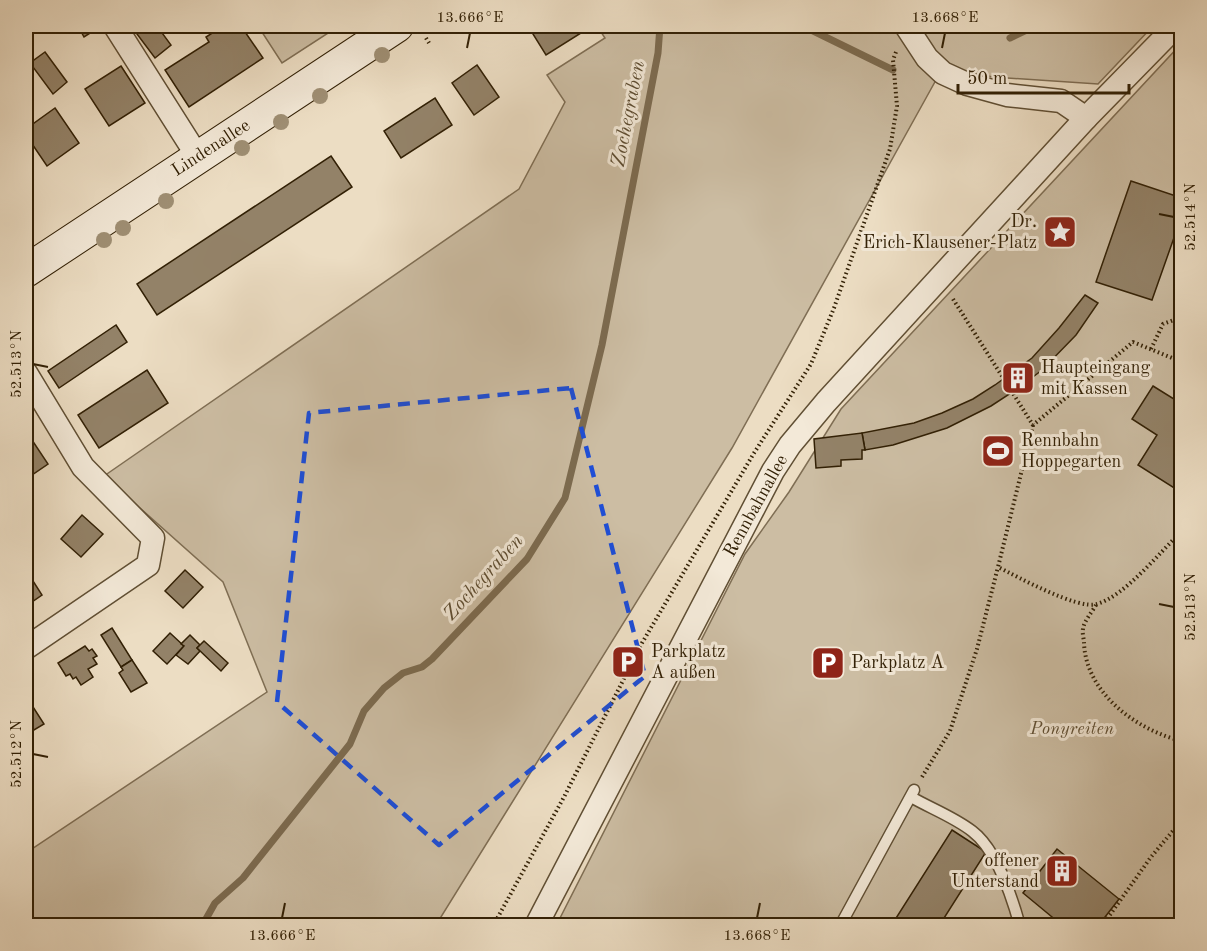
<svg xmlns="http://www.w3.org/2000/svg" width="1207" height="951" viewBox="0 0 1207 951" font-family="'Old Standard TT',serif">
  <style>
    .green { fill: #ccbda3; stroke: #7f6e54; stroke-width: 1.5 }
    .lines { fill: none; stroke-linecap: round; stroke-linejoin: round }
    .stream { stroke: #7c6b50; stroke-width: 7 }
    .building { fill: #938268; stroke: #322005; stroke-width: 1.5 }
    .lane-casing { stroke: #604f34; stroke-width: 13 }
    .street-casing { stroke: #604f34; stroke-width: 25 }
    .secondary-casing { stroke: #322005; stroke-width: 34 }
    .path { stroke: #322005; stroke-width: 4; stroke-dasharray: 1.5 3; stroke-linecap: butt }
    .lane { stroke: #f3e9d8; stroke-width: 10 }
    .street { stroke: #f3e9d8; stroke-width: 22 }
    .secondary { stroke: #f3e9d8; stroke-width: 32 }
    .tree { fill: #9f8f74 }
    .marked { fill: none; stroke: #1d4ed8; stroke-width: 4.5; stroke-dasharray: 12 8; stroke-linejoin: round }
    .ticks { fill: none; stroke: #322005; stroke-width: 2 }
    .labels { text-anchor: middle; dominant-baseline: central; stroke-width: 6; stroke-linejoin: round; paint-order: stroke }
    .street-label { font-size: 18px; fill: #322005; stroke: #f3e9d8 }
    .poi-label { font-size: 18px; fill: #322005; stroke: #f3e9d8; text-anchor: start }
    .park-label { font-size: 18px; font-style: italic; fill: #604f34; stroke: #f3e9d8 }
    .water-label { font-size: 20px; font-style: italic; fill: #5d4c31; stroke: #f3e9d8 }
    .neatline { fill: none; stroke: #322005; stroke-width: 2 }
    .ticks-label { font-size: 15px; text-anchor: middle; fill: #322005 }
  </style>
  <rect width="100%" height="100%" fill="#ecddc3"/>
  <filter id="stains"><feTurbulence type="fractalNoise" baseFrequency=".00333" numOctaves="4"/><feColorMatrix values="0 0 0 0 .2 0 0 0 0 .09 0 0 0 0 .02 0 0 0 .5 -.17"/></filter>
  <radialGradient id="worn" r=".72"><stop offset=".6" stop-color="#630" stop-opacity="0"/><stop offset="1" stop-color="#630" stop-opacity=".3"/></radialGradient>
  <g class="green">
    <polygon points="258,26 339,26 282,63"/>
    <polygon points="597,26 1153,26 1098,84 993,77 947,68 941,71 732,448 436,925 26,926 26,853 267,692 223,582 104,476 519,189 565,102 547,75 605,38"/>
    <polygon points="1181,44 1181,925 556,926 745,554 789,492 841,409"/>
  </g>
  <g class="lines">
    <g class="stream">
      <polyline points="803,26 893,70"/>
      <polyline points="1010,38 1035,26"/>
      <polyline points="202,926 215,903 243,878 350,744 364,711 384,688 403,673 422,667 432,659 527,559 565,498 602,345 658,53 660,26"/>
    </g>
  </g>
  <g class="building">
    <polygon points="78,26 93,26 95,30 84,37"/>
    <polygon points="131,26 157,26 171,45 155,58"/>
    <polygon points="223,26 241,26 263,58 189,107 165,70 209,42 206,37"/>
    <polygon points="528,26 577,26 581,33 546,55"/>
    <polygon points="45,52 67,82 53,94 30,63"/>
    <polygon points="477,65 499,97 474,115 452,83"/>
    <polygon points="121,66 145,103 109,126 85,89"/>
    <polygon points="435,98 452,125 401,158 384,131"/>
    <polygon points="55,108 79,143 47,166 26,135 26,129"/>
    <polygon points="331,156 352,187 157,315 137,284"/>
    <polygon points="1131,181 1182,198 1182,215 1152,300 1096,282"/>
    <polygon points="1085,295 1098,303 1076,335 1042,370 1020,387 991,406 947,428 893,445 865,450 862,433 914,423 942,413 973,399 995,385 1032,358 1059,328"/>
    <polygon points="116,325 127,342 59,388 48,371"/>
    <polygon points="147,370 168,403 99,448 78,415"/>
    <polygon points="1153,386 1177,401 1182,394 1182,493 1138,465 1157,435 1132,419"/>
    <polygon points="862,433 865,450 862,450 862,459 841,460 841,466 816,468 814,439"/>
    <polygon points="30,437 48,464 26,479 26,440"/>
    <polygon points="82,515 103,534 81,557 61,539"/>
    <polygon points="26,570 42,595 26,606"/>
    <polygon points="185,570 203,587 183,608 165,591"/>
    <polygon points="112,628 132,660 121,667 101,635"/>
    <polygon points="170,633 184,646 167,664 153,651"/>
    <polygon points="190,635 200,645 197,648 200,651 188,664 176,655 184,646 181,644"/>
    <polygon points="204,641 228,663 221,671 197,648"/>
    <polygon points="85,646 89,651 92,649 97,656 93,658 97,664 88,669 93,677 81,685 76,677 73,679 70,674 66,676 58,663"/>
    <polygon points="132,660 147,683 131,692 119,673 123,670 121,667"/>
    <polygon points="26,696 44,724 29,733 26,727"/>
    <polygon points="952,830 986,852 939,926 891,926"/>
    <polygon points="1057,849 1119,899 1098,926 1063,926 1023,893"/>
  </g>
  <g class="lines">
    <defs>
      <g id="lane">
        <path d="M 911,797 C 930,808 954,817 972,831 C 996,849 1012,897 1020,926"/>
        <polyline points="840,926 914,790"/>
      </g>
      <g id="street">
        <polyline points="115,26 198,157"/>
        <polyline points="906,26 927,58 943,73 967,84 1007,95 1061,101 1086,118"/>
        <polyline points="26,373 83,467 153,538 148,565 26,648"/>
        <polyline points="536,926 773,471 790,445 826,402 1086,118 1176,26"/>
      </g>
      <polyline id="secondary" points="26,271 397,26"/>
    </defs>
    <use href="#lane" class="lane-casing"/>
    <use href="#street" class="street-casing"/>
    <use href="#secondary" class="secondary-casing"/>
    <g class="path">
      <polyline points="426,38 429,43"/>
      <polyline points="953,299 1033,425 1133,342 1182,362"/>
      <polyline points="1151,349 1163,324 1182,317"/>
      <path d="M 1033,425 L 998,567 C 1018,577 1078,610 1097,604 C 1125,596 1160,552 1182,531"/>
      <path d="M 1096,605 C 1092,612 1084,621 1083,629 C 1082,633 1084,639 1084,643 C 1086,693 1136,730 1182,741"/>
      <polyline points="922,777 950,731 977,649 998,567"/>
      <polyline points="493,926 564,797 642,643 754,453 811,364 834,308 890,149 897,106 893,60 896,52"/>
      <polyline points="1102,926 1151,857 1182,820"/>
    </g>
    <use href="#lane" class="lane"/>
    <use href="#street" class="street"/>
    <use href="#secondary" class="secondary"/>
  </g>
  <g class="tree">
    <circle cx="382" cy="55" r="8"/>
    <circle cx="320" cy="96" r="8"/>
    <circle cx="281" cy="122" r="8"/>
    <circle cx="242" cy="148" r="8"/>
    <circle cx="166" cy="201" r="8"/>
    <circle cx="123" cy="228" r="8"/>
    <circle cx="104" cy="240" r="8"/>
  </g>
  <path class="marked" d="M 571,388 L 645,676 L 439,845 L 277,702 L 309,413 Z"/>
  <path class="ticks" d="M 467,48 L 470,33M 942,48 L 945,33M 1159,214 L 1174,217M 33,364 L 48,367M 1159,604 L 1174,607M 33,754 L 48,757M 282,918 L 285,903M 757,918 L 760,903"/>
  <defs>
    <symbol id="sight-square" viewBox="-11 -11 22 22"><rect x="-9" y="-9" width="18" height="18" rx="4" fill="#8f2418" stroke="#f3e9d8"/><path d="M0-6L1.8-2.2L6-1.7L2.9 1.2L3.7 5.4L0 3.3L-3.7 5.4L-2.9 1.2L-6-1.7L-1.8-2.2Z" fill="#fff"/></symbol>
    <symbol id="building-square" viewBox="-11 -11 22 22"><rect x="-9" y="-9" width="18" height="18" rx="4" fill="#8f2418" stroke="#f3e9d8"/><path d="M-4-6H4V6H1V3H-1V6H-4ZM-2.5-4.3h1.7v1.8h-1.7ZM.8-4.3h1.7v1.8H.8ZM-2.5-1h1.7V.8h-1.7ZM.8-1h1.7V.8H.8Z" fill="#fff"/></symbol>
    <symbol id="stadium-square" viewBox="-11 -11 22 22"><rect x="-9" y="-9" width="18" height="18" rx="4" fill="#8f2418" stroke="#f3e9d8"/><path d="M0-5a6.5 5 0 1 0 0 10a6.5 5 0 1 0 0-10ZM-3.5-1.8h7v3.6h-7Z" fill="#fff"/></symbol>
    <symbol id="parking-square" viewBox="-11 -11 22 22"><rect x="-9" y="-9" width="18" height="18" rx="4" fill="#8f2418" stroke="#f3e9d8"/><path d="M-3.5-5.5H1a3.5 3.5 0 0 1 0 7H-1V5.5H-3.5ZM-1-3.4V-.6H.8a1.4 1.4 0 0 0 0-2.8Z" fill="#fff"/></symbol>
  </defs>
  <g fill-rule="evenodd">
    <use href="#sight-square" x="1041" y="213" width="38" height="38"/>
    <use href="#building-square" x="999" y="359" width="38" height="38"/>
    <use href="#stadium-square" x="979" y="432" width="38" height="38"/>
    <use href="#parking-square" x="609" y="643" width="38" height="38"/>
    <use href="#parking-square" x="809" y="644" width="38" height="38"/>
    <use href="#building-square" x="1043" y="852" width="38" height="38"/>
  </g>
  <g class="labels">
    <g class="street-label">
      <text transform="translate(211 148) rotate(-33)">Lindenallee</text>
      <text transform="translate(756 506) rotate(-61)">Rennbahnallee</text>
    </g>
    <g class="poi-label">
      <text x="1037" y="222" text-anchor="end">Dr.<tspan x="1037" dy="21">Erich-Klausener-Platz</tspan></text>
      <text x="1041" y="368">Haupteingang<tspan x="1041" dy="21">mit Kassen</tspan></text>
      <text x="1021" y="441">Rennbahn<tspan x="1021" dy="21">Hoppegarten</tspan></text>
      <text x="651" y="652">Parkplatz<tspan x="651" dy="21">A außen</tspan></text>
      <text x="851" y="663">Parkplatz A</text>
      <text x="1039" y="861" text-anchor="end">offener<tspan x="1039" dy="21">Unterstand</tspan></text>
    </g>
    <g class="park-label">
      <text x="1072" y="729">Ponyreiten</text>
    </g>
    <g class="water-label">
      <text transform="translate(629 114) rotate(-79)">Zochegraben</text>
      <text transform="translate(484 578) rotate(-48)">Zochegraben</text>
    </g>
  </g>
  <rect width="1207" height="951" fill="none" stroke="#ecddc3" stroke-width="66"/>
  <path d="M958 84v9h171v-9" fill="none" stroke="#322005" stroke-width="3"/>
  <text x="967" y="84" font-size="18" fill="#322005" stroke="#f3e9d8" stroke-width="4.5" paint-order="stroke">50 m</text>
  <rect x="33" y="33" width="1141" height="885" class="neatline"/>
  <g class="ticks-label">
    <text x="470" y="22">13.666°E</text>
    <text x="945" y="22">13.668°E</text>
    <text transform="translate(1190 217) rotate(-90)" y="5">52.514°N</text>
    <text transform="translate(16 364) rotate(-90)" y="5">52.513°N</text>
    <text transform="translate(1190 607) rotate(-90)" y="5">52.513°N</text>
    <text transform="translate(16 754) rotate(-90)" y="5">52.512°N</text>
    <text x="282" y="940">13.666°E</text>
    <text x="757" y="940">13.668°E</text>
  </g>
  <rect width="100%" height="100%" filter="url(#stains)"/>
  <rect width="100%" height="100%" fill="url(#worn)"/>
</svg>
